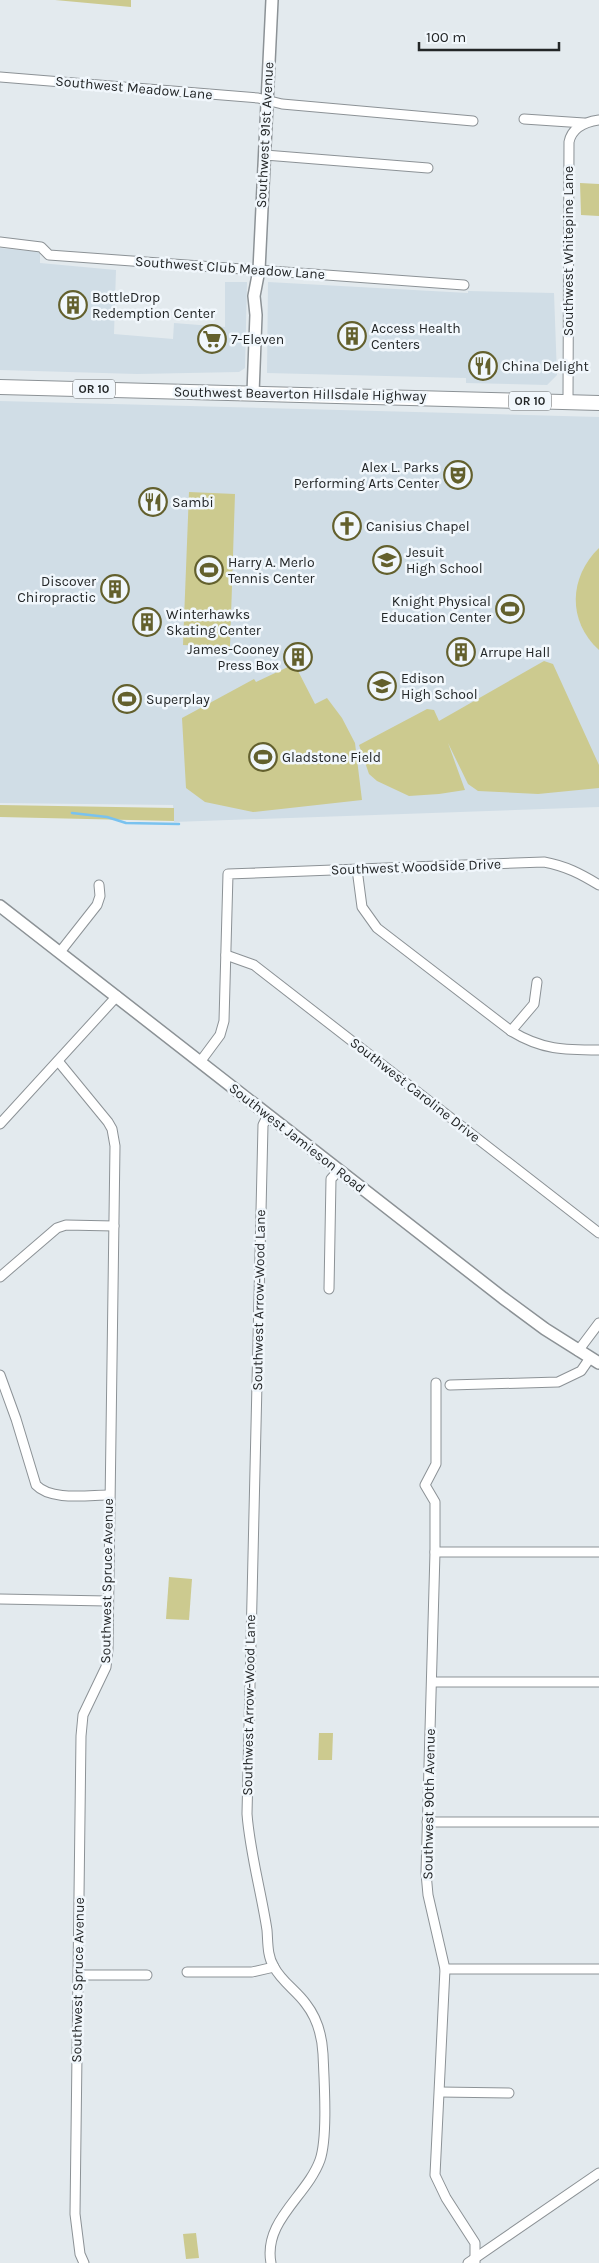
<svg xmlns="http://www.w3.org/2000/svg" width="599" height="2263" viewBox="0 0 599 2263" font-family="Karla,sans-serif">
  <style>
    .built { fill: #d0dde6 }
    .green { fill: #ccca8f }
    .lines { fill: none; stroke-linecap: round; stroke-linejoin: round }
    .stream { stroke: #79c2ef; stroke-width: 2.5 }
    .minor-casing { stroke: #8c9296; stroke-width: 11 }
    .tertiary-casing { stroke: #8c9296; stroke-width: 14 }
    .primary-casing { stroke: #8c9296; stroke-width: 16 }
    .minor { stroke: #fff; stroke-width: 9 }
    .tertiary { stroke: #fff; stroke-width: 11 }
    .primary { stroke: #fff; stroke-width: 14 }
    .labels { text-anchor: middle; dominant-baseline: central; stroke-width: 5; stroke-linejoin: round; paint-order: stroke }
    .shield { fill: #f1f7fc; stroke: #616567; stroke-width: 1 }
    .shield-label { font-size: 12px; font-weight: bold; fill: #232627 }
    .street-label { font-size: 14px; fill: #232627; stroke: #f1f7fc }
    .poi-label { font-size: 14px; fill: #232627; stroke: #f1f7fc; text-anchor: start }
  </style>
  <rect width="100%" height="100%" fill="#e3eaee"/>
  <g class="built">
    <polygon points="0,248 40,252 40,263 116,270 114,334 173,339 174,323 225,327 225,282 247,282 245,368 239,372 137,374 0,370"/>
    <polygon points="268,282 468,293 468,291 554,293 557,375 547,385 466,383 466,378 267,373"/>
    <polygon points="0,401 599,417 599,807 174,822 173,805 0,803"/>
  </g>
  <g class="green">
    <polygon points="55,0 131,0 131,7"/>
    <polygon points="580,183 599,184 599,216 581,215"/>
    <polygon points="189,492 235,494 230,647 183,645"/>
    <path d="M 599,548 L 599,650 C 567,621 569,577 599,548 Z"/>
    <polygon points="544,661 553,664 599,765 599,788 538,794 478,791 468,784 448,743 465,790 439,794 409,796 377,781 369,774 359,745 427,709 434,710 439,721"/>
    <polygon points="290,666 297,669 315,704 327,698 342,718 355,743 362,800 253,812 205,802 186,788 182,718 254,679 256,682"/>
    <polygon points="0,805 174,808 174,821 0,817"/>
    <polygon points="169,1577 192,1579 189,1620 166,1619"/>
    <polygon points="319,1733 333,1733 332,1760 318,1760"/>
    <polygon points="196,2233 199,2258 186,2259 183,2234"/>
  </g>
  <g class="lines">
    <polyline class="stream" points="72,813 107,817 126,823 179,824"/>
    <defs>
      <g id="minor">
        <polyline points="0,77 258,98 282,104 473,121"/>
        <polyline points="524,119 584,123"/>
        <polyline points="265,155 428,168"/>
        <polyline points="0,242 41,247 49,255 464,285"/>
        <path d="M 568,402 L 569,142 C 572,127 585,122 599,120"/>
        <path d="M 357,869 L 362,907 L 377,928 L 511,1031 C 542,1050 564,1050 599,1050"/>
        <polyline points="60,952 97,905 100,896 99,885"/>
        <polyline points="226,955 254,965 599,1233"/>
        <polyline points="511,1031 534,1004 537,982"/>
        <polyline points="58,1061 108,1122 112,1129 115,1146 108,1649 106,1667 83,1715 81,1736 75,2214 80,2254 84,2263"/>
        <path d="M 200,1062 L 220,1035 L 224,1021 L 228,874 L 544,862 C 566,866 581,874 599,885"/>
        <path d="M 268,1115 L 263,1125 L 247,1814 C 250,1853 261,1891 267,1930 C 268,1942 267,1956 274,1967 C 282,1982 297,1991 306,2004 C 317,2018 322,2036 323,2054 C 324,2079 328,2137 320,2160 C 307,2196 263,2221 271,2263"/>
        <polyline points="0,1124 117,996"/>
        <polyline points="0,1277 57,1228 66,1225 114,1226"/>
        <polyline points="329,1289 331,1179 339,1170"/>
        <polyline points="578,1351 599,1323"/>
        <path d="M 0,1375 L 16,1419 L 36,1485 C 51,1501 88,1495 109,1495"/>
        <polyline points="436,1383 436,1464 425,1485 435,1502 435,1552 426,1873 428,1895 445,1969 435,2175 446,2198 475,2243 475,2263"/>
        <polyline points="450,1385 558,1382 581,1371 590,1358"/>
        <polyline points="435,1552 599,1552"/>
        <polyline points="0,1599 107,1601"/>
        <polyline points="432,1682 599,1682"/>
        <polyline points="427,1822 599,1822"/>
        <polyline points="445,1969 599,1969"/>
        <polyline points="187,1972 252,1972 274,1967"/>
        <polyline points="79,1975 147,1975"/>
        <polyline points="440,2092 509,2093"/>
        <polyline points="468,2263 599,2173"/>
      </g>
      <g id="tertiary">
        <polyline points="253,393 256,315 254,296 259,270 272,0"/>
        <polyline points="0,906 503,1298 545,1329 599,1363"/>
      </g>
      <polyline id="primary" points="0,387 599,403"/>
    </defs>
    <use href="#minor" class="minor-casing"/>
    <use href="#tertiary" class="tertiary-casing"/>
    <use href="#primary" class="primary-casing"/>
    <use href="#minor" class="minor"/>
    <use href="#tertiary" class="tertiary"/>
    <use href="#primary" class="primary"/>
  </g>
  <defs>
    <symbol id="building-ring" viewBox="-11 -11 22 22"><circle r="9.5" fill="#f1f7fc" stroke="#63602d" stroke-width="1.5"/><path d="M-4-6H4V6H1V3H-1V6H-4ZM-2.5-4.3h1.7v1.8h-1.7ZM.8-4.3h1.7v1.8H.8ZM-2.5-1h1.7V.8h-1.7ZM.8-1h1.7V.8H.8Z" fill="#63602d"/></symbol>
    <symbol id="supermarket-ring" viewBox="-11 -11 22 22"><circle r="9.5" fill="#f1f7fc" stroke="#63602d" stroke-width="1.5"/><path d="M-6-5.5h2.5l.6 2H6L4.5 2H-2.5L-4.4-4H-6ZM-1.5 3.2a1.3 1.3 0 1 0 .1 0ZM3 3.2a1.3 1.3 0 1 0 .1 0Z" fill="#63602d"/></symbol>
    <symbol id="restaurant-ring" viewBox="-11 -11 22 22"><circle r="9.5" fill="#f1f7fc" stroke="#63602d" stroke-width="1.5"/><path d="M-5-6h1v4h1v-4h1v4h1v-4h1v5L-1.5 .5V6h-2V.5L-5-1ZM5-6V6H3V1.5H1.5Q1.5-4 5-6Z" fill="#63602d"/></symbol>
    <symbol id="theatre-ring" viewBox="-11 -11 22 22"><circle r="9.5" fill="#f1f7fc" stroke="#63602d" stroke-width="1.5"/><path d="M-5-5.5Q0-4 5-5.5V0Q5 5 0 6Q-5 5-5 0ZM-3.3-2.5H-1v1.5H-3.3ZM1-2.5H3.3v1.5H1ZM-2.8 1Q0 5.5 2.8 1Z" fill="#63602d"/></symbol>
    <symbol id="church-ring" viewBox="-11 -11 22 22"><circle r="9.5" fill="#f1f7fc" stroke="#63602d" stroke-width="1.5"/><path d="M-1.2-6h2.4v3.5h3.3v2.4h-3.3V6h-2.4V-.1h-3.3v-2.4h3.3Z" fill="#63602d"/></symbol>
    <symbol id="school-ring" viewBox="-11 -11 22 22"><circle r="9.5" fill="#f1f7fc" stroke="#63602d" stroke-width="1.5"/><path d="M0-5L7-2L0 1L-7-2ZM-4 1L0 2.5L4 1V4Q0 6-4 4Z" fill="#63602d"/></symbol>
    <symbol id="stadium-ring" viewBox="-11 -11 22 22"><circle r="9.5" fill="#f1f7fc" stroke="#63602d" stroke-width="1.5"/><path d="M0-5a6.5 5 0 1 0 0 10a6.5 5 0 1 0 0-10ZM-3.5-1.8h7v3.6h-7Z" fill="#63602d"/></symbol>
  </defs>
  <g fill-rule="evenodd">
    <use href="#building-ring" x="57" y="289" width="32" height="32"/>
    <use href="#building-ring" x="336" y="320" width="32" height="32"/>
    <use href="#supermarket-ring" x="196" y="323" width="32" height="32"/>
    <use href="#restaurant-ring" x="467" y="350" width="32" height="32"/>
    <use href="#theatre-ring" x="442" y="459" width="32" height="32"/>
    <use href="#restaurant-ring" x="137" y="486" width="32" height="32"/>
    <use href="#church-ring" x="331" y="510" width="32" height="32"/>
    <use href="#school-ring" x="371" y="544" width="32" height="32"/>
    <use href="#stadium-ring" x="193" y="554" width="32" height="32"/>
    <use href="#building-ring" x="99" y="573" width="32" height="32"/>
    <use href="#stadium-ring" x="494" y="593" width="32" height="32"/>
    <use href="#building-ring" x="131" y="606" width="32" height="32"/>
    <use href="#building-ring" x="445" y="636" width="32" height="32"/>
    <use href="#building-ring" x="282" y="641" width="32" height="32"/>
    <use href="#school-ring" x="366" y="670" width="32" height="32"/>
    <use href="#stadium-ring" x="111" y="683" width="32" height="32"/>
    <use href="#stadium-ring" x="247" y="741" width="32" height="32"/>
  </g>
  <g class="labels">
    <g class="shield">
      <rect x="73" y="379.5" width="42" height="19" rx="4"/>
      <rect x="509" y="391.5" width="42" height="19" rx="4"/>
    </g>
    <g class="shield-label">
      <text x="94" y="389">OR 10</text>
      <text x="530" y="401">OR 10</text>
    </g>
    <g class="street-label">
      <text transform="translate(134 88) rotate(5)">Southwest Meadow Lane</text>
      <text transform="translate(265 135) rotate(-87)">Southwest 91st Avenue</text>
      <text transform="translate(568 251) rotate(-90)">Southwest Whitepine Lane</text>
      <text transform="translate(230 268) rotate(4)">Southwest Club Meadow Lane</text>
      <text transform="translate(300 394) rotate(1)">Southwest Beaverton Hillsdale Highway</text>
      <text transform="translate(416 867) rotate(-2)">Southwest Woodside Drive</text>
      <text transform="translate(415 1090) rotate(38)">Southwest Caroline Drive</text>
      <text transform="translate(297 1138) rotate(38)">Southwest Jamieson Road</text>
      <text transform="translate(259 1300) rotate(-89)">Southwest Arrow-Wood Lane</text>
      <text transform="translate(107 1581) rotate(-89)">Southwest Spruce Avenue</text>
      <text transform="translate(249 1705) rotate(-89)">Southwest Arrow-Wood Lane</text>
      <text transform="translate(429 1804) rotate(-89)">Southwest 90th Avenue</text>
      <text transform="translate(78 1980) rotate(-89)">Southwest Spruce Avenue</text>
    </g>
    <g class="poi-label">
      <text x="92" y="297">BottleDrop<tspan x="92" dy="16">Redemption Center</tspan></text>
      <text x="371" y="328">Access Health<tspan x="371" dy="16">Centers</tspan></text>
      <text x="231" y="339">7-Eleven</text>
      <text x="502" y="366">China Delight</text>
      <text x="439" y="467" text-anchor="end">Alex L. Parks<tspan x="439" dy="16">Performing Arts Center</tspan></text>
      <text x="172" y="502">Sambi</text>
      <text x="366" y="526">Canisius Chapel</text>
      <text x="406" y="552">Jesuit<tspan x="406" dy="16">High School</tspan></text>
      <text x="228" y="562">Harry A. Merlo<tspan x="228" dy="16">Tennis Center</tspan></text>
      <text x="96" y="581" text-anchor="end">Discover<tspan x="96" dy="16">Chiropractic</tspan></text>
      <text x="491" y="601" text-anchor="end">Knight Physical<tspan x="491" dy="16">Education Center</tspan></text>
      <text x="166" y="614">Winterhawks<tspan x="166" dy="16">Skating Center</tspan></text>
      <text x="279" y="649" text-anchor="end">James-Cooney<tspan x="279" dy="16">Press Box</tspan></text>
      <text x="480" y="652">Arrupe Hall</text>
      <text x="401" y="678">Edison<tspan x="401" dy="16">High School</tspan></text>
      <text x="146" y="699">Superplay</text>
      <text x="282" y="757">Gladstone Field</text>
    </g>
  </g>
  <path d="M419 42v8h140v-8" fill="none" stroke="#232627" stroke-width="2.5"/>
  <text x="426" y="42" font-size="15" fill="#232627" stroke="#f1f7fc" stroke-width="4" paint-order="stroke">100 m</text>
</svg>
